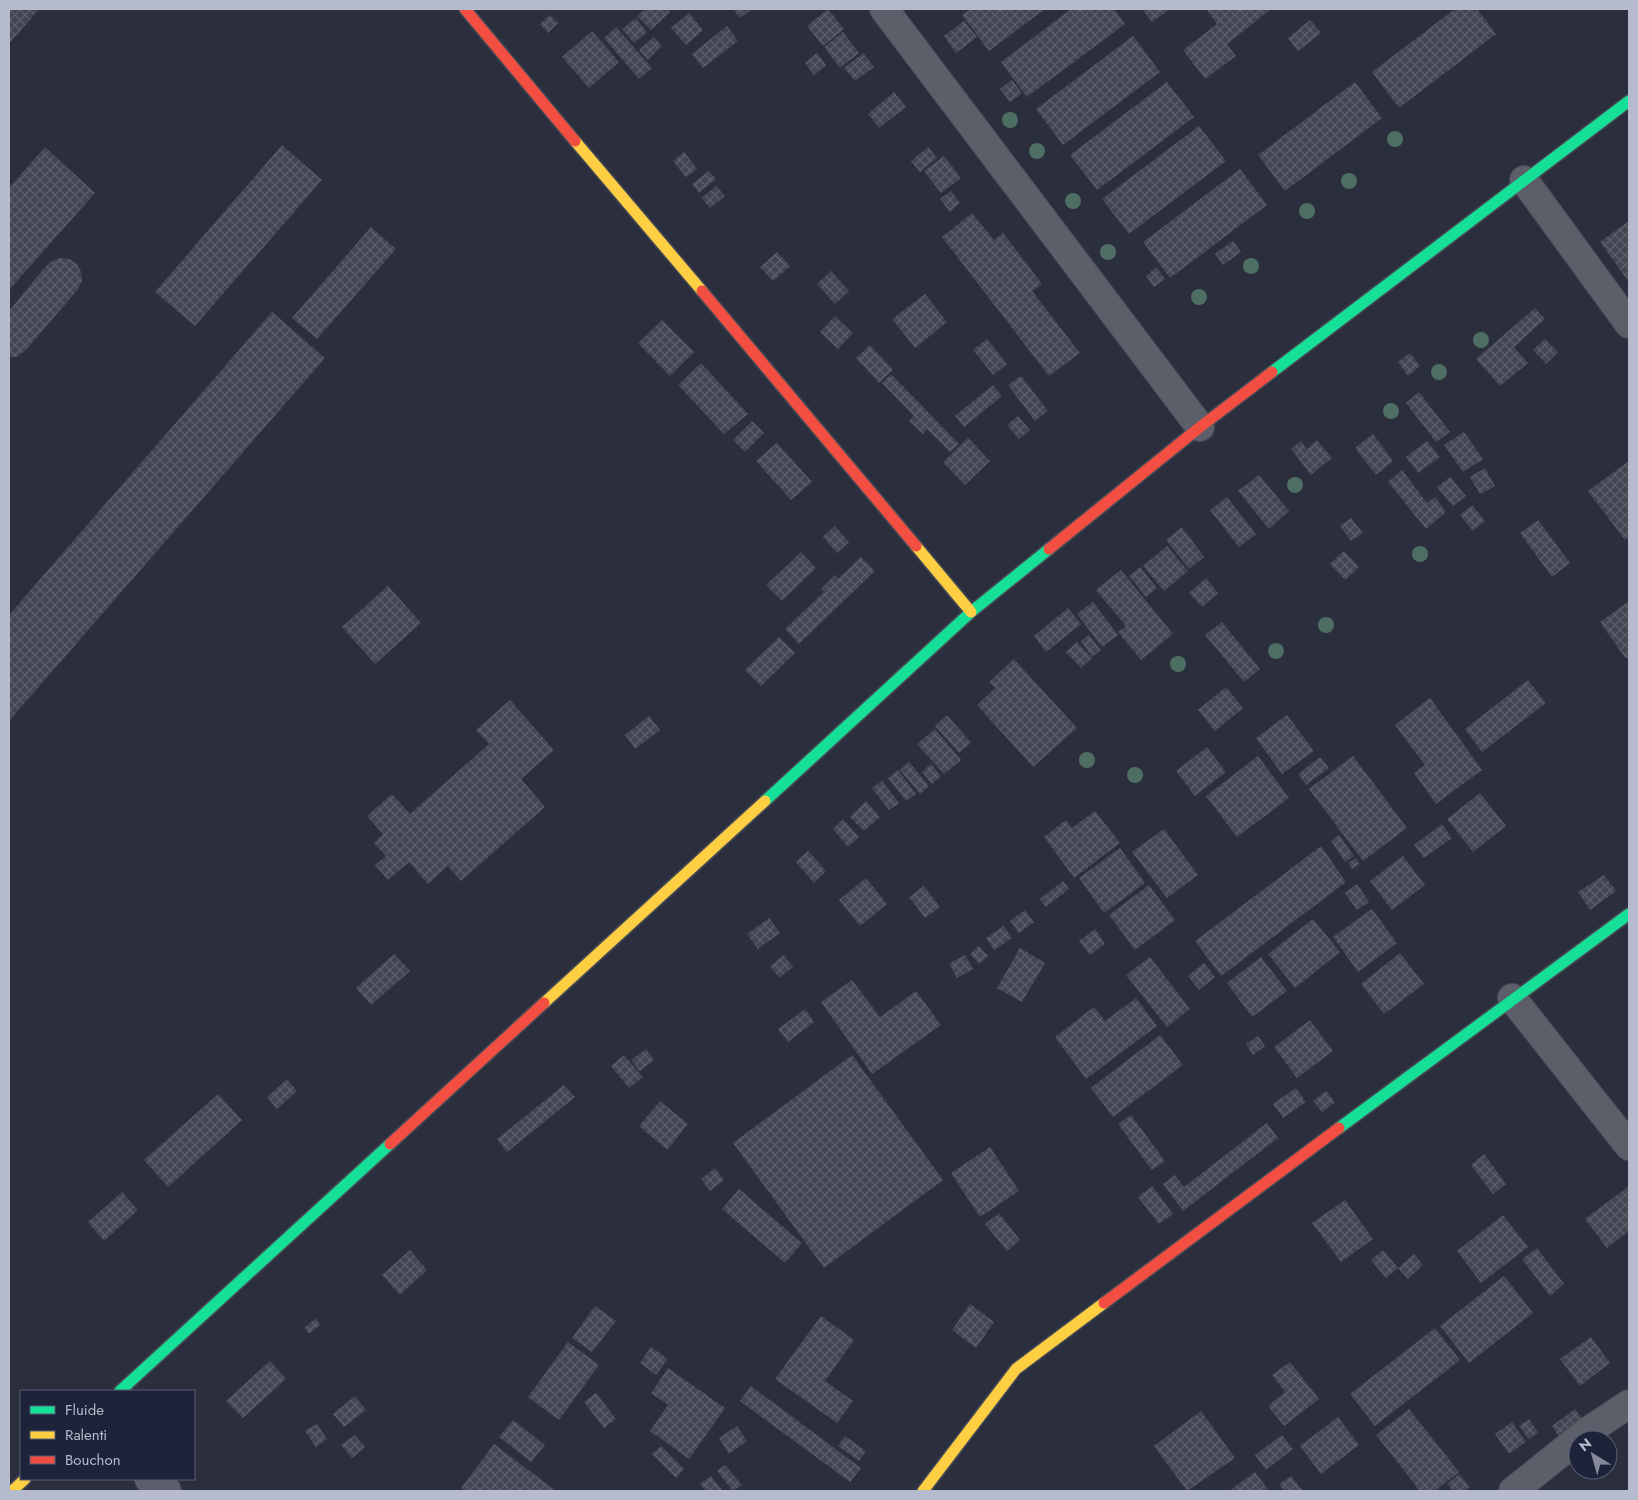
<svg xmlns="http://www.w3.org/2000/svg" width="1638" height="1500" viewBox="0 0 1638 1500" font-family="Jost,sans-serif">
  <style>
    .building { fill: url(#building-cross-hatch) }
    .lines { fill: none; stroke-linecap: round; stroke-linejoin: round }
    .street-casing { stroke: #484b55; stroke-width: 30 }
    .fast-casing { stroke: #484b55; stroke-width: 14 }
    .slow-casing { stroke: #484b55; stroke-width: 14 }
    .jam-casing { stroke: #484b55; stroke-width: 14 }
    .street { stroke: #5c5e69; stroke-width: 28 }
    .fast { stroke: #16e098; stroke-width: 11 }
    .slow { stroke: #ffcf43; stroke-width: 11 }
    .jam { stroke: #f24e42; stroke-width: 11 }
    .tree { fill: #4e6d63 }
  </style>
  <defs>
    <pattern id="building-cross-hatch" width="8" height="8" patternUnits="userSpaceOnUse" patternTransform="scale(1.25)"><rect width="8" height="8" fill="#434652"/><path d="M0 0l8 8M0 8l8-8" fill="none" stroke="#5c5f6a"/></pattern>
  </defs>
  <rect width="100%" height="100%" fill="#2b2f3d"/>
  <g class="building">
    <polygon points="9,9 39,9 9,44"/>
    <polygon points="645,9 667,9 670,12 651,30 637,16"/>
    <polygon points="733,9 752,9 740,18"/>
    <polygon points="828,9 844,29 823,46 807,26"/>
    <polygon points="971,9 1045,9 989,51 962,15"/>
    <polygon points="1071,9 1114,9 1125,24 1027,97 1001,62"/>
    <polygon points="1142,9 1170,9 1152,22"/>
    <polygon points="1206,9 1271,9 1227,44 1236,56 1205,79 1183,50 1217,24"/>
    <polygon points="1455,9 1477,9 1496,34 1399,108 1372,72"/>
    <polygon points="689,13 703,30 686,45 671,28"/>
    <polygon points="550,15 558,23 548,33 540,24"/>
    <polygon points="636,18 647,32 634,43 622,29"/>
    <polygon points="1310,20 1321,33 1298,51 1288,38"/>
    <polygon points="964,21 977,37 956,53 944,36"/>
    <polygon points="727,26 738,41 703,68 692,54"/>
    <polygon points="616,27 652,68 639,79 604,38"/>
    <polygon points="592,31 619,62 589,88 562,57"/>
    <polygon points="843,32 859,53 840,68 824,47"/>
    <polygon points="1133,36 1160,72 1063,145 1036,109"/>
    <polygon points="654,37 662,46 648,60 639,50"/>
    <polygon points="817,53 826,65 814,75 805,63"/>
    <polygon points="863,53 874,67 855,81 844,68"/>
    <polygon points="1012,80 1022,93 1010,102 1000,89"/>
    <polygon points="1167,82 1194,117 1097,190 1070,155"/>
    <polygon points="1355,82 1382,118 1285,191 1258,155"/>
    <polygon points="894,92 906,107 879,128 868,114"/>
    <polygon points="1199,126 1226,161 1129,234 1102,199"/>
    <polygon points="282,145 322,180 195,326 155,292"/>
    <polygon points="45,147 95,193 9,290 9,188"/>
    <polygon points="928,147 937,158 920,172 911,161"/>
    <polygon points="684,152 697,169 686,177 673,161"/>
    <polygon points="944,156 961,178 941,193 924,171"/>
    <polygon points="1240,169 1267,205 1170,278 1143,242"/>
    <polygon points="709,171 716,179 699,193 692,184"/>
    <polygon points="716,186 725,196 710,208 702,198"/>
    <polygon points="951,191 960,203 950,212 940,199"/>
    <polygon points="972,213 994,240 1003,233 1042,284 1032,291 1080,353 1049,376 942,237"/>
    <polygon points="1629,221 1629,282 1600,242"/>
    <polygon points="371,227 396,249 317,339 292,318"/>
    <polygon points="1233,241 1241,252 1223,265 1215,254"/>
    <polygon points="777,252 790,266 773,281 760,267"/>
    <polygon points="60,258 69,259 77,264 81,272 82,281 78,289 26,350 17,357 9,357 9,311 45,267 52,261"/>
    <polygon points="1156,267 1165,279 1154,287 1146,276"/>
    <polygon points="831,271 849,291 835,304 817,284"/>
    <polygon points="925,294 947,322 915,348 892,319"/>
    <polygon points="1535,308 1545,319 1514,347 1528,363 1500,386 1476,359"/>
    <polygon points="272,312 325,358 9,721 9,615"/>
    <polygon points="835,316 853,333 838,349 820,332"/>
    <polygon points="662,320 694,352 670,376 638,343"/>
    <polygon points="987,339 1007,364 993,375 973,350"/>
    <polygon points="1545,339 1558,352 1546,364 1533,350"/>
    <polygon points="870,345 893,370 879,383 856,358"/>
    <polygon points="1410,353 1420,366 1408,376 1398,362"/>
    <polygon points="701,363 748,414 724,434 678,385"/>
    <polygon points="891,374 959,444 950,452 927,429 923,434 909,421 914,416 882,383"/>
    <polygon points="1021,376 1048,411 1035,421 1008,385"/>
    <polygon points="993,385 1002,396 964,427 955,416"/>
    <polygon points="1419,392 1450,432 1436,442 1406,403"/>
    <polygon points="1018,416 1030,430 1019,439 1007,425"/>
    <polygon points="752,421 764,433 745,452 733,440"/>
    <polygon points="1464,432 1483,459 1463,472 1444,445"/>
    <polygon points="1373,434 1393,461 1376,475 1355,448"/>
    <polygon points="968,438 990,461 965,485 943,462"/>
    <polygon points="1317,440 1332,458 1311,475 1291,449 1301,441 1307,449"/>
    <polygon points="1427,441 1440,457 1418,473 1406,457"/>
    <polygon points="777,443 812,482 791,500 756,461"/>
    <polygon points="1629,461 1629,536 1625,540 1588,491"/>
    <polygon points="1485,468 1495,486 1480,494 1470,477"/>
    <polygon points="1402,470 1427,503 1435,497 1446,512 1426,529 1388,482"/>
    <polygon points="1259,475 1289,511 1269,529 1238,491"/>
    <polygon points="1450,477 1466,496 1453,506 1437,487"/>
    <polygon points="1227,497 1256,534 1239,547 1210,510"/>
    <polygon points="1472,505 1485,521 1473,531 1460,515"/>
    <polygon points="1351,518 1363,533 1351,541 1340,526"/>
    <polygon points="1538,520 1570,563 1552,577 1520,533"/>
    <polygon points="835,526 849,542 837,553 823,537"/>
    <polygon points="1182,527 1204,557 1189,569 1166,540"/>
    <polygon points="1167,546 1188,571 1164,591 1143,566"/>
    <polygon points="1344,551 1359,567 1345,580 1330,564"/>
    <polygon points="801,552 816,568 782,601 766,585"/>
    <polygon points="861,557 875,571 799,644 785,629 824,592 821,589 835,575 838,579"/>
    <polygon points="1140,567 1157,588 1146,597 1129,576"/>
    <polygon points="1121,570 1173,634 1141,660 1118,632 1126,626 1096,590"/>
    <polygon points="1206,578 1218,593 1202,607 1189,593"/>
    <polygon points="388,586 421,623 375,664 342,627"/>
    <polygon points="1629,601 1629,657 1626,659 1600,622"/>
    <polygon points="1093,602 1118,635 1102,647 1077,614"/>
    <polygon points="1068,608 1081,624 1046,652 1034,636"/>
    <polygon points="1222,622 1260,669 1244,682 1205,635"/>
    <polygon points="1089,635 1101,650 1092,657 1081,641"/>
    <polygon points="779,637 795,653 761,686 745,670"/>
    <polygon points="1077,642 1092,658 1081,668 1066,652"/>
    <polygon points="1014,659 1077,728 1033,767 977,705 995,688 989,682"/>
    <polygon points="1528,680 1546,703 1482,752 1465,729"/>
    <polygon points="1226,687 1243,708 1215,731 1198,710"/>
    <polygon points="1430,698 1482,770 1436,804 1414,773 1425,765 1395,725"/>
    <polygon points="510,700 554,750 521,779 545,807 461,881 448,866 428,884 409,862 388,880 375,865 386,856 374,843 383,834 367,816 392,794 410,814 489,744 476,730"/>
    <polygon points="947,715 971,743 959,753 935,726"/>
    <polygon points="1287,715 1314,751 1282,774 1256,738"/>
    <polygon points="649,716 660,730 635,749 625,735"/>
    <polygon points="935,729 961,760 944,774 917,744"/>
    <polygon points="1207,747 1226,772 1195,796 1176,771"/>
    <polygon points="1258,756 1289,798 1237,837 1206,796"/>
    <polygon points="1353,756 1407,828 1363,861 1309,789"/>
    <polygon points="1320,757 1329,768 1306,785 1298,774"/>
    <polygon points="909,762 929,786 920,794 900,770"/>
    <polygon points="931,764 941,776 932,784 922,772"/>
    <polygon points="898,770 916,794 906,801 888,778"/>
    <polygon points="882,781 899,803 889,810 872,788"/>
    <polygon points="1480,793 1506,826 1473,852 1447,819"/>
    <polygon points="866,801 880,817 864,831 850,817"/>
    <polygon points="1095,811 1120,843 1074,878 1044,837 1066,820 1072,828"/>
    <polygon points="843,819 859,837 848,847 833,829"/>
    <polygon points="1442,824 1452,838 1424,858 1414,845"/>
    <polygon points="1164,829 1198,875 1167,898 1132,852"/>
    <polygon points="1339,835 1354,856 1345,862 1331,841"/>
    <polygon points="1321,846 1346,882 1221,976 1195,941"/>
    <polygon points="1120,848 1145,883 1104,913 1079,878"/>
    <polygon points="808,851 826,871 814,883 796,862"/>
    <polygon points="1403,856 1425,885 1392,910 1370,881"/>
    <polygon points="1356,858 1360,864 1352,869 1348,863"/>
    <polygon points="1604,875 1616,891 1590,910 1578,892"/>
    <polygon points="866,878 887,904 860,926 839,900"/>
    <polygon points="1063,881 1069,889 1046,907 1040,899"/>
    <polygon points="1357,884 1369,902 1357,910 1345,893"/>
    <polygon points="1149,885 1175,920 1135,950 1109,915"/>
    <polygon points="924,886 940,907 925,918 909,897"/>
    <polygon points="1372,909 1397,943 1358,972 1333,937"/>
    <polygon points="1025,910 1034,922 1019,933 1010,921"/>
    <polygon points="769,918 780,933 758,949 747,934"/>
    <polygon points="1313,919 1340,952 1295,988 1268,954"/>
    <polygon points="1004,926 1012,938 994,950 986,938"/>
    <polygon points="1095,929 1105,944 1090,955 1079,941"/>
    <polygon points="979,946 988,956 979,964 970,954"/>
    <polygon points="1020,948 1045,963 1022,1002 997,988"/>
    <polygon points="1400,953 1424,984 1384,1014 1361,984"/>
    <polygon points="394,954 410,971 371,1005 356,988"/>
    <polygon points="784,955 793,967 779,978 770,966"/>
    <polygon points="965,955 973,969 957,978 949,964"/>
    <polygon points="1150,957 1190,1009 1167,1027 1126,975"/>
    <polygon points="1261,957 1287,991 1252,1017 1227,983"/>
    <polygon points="1204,963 1215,977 1199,990 1188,976"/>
    <polygon points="852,980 880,1017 916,991 941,1025 872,1074 821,1002"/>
    <polygon points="1136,998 1157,1026 1086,1079 1055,1037 1094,1007 1105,1021"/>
    <polygon points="805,1009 814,1022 788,1042 778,1029"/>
    <polygon points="1310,1020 1333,1051 1297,1078 1274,1047"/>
    <polygon points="1160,1035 1183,1065 1113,1117 1091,1088"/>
    <polygon points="1258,1036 1265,1046 1253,1055 1246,1044"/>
    <polygon points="646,1049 654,1060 640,1071 631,1060"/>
    <polygon points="624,1055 643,1077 629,1088 611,1066"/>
    <polygon points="852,1055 943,1180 824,1268 733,1143"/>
    <polygon points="287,1079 297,1091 277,1109 267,1097"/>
    <polygon points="564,1085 575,1097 507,1152 497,1139"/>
    <polygon points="1296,1088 1306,1102 1283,1118 1273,1104"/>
    <polygon points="1326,1091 1335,1102 1322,1112 1313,1101"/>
    <polygon points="218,1094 242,1120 168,1187 144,1160"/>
    <polygon points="660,1101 688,1124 667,1150 639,1126"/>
    <polygon points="1131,1115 1165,1161 1152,1170 1118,1124"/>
    <polygon points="1267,1123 1278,1138 1183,1211 1163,1184 1175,1175 1184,1187"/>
    <polygon points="990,1147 1019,1191 980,1217 951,1173"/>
    <polygon points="1484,1154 1506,1184 1493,1194 1471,1165"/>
    <polygon points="715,1168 724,1180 710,1191 701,1179"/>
    <polygon points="1152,1186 1173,1214 1159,1224 1138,1197"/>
    <polygon points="1629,1186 1629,1231 1607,1248 1585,1219"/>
    <polygon points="739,1189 802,1243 785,1263 722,1209"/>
    <polygon points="122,1192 138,1210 104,1241 88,1222"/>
    <polygon points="1345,1200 1373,1239 1341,1262 1312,1223"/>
    <polygon points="999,1213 1020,1240 1007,1251 985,1224"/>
    <polygon points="1503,1215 1528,1247 1481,1283 1457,1251"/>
    <polygon points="1537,1248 1564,1284 1550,1296 1522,1259"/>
    <polygon points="410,1250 427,1270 400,1295 382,1275"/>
    <polygon points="1383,1250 1398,1268 1386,1278 1371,1260"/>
    <polygon points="1414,1254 1423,1265 1408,1279 1398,1268"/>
    <polygon points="1504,1276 1533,1313 1469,1363 1440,1326"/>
    <polygon points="970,1304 994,1322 976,1348 952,1330"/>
    <polygon points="595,1306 616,1321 592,1352 572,1338"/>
    <polygon points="821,1316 854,1340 825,1381 853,1401 837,1423 775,1379"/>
    <polygon points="316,1318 320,1325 309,1334 304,1328"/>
    <polygon points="1435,1328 1460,1360 1375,1426 1350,1394"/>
    <polygon points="1591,1337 1610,1363 1580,1386 1560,1359"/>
    <polygon points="568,1342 599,1365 559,1420 528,1397"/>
    <polygon points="651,1347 668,1359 656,1375 640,1363"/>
    <polygon points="270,1361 286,1379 243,1418 226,1401"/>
    <polygon points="1290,1362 1319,1399 1284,1426 1268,1406 1285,1392 1272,1375"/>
    <polygon points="668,1368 725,1408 689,1459 650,1431 668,1405 651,1393"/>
    <polygon points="751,1386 861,1468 850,1482 740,1401"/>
    <polygon points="596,1393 616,1419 604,1428 584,1402"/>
    <polygon points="355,1396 366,1410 344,1427 333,1414"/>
    <polygon points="1409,1409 1459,1472 1435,1491 1420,1491 1376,1435"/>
    <polygon points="1575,1409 1584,1421 1560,1438 1552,1426"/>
    <polygon points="1201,1411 1235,1458 1187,1491 1154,1446"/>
    <polygon points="1338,1417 1359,1445 1321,1474 1300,1446"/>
    <polygon points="1529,1419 1538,1432 1529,1439 1519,1426"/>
    <polygon points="513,1420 545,1445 531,1462 499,1437"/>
    <polygon points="1512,1422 1526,1442 1509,1454 1495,1434"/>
    <polygon points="317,1424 327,1439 316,1447 305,1431"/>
    <polygon points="737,1426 747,1441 729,1454 719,1438"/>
    <polygon points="355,1435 365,1447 352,1458 341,1445"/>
    <polygon points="1282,1435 1293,1449 1266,1470 1255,1455"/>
    <polygon points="845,1436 866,1451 859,1461 838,1446"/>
    <polygon points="494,1444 556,1491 465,1491 461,1488"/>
    <polygon points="661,1446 684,1469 676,1478 652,1454"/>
    <polygon points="725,1465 742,1485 733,1491 717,1471"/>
    <polygon points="1255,1472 1269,1491 1229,1491"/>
    <polygon points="1459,1474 1470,1487 1465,1491 1453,1491 1447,1484"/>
    <polygon points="711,1476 723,1491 706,1491 700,1484"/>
    <polygon points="1291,1476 1303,1491 1284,1491 1279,1484"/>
  </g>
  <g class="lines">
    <defs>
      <g id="street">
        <polyline points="884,9 1200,427"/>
        <polyline points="1524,180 1629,324"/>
        <polyline points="1512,998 1629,1146"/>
        <polyline points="149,1479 167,1491"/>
        <polyline points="1513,1491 1588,1431 1629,1404"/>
      </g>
      <g id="fast">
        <polyline points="1272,372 1629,101"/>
        <polyline points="765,801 971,612 1049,549"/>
        <polyline points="1339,1128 1629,914"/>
        <polyline points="120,1391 390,1144"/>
      </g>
      <g id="slow">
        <polyline points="575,141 702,291"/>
        <polyline points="916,546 971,612"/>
        <polyline points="544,1003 765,801"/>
        <polyline points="12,1491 25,1479"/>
        <polyline points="923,1491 1016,1369 1104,1303"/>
      </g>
      <g id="jam">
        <polyline points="465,9 575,141"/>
        <polyline points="702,291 916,546"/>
        <polyline points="1049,549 1200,427 1272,372"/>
        <polyline points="390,1144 544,1003"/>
        <polyline points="1104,1303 1339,1128"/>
      </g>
    </defs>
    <use href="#street" class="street-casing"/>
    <use href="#fast" class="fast-casing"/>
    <use href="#slow" class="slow-casing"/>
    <use href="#jam" class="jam-casing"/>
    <use href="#street" class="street"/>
    <use href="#fast" class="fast"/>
    <use href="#slow" class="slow"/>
    <use href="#jam" class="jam"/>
  </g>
  <g class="tree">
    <circle cx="1010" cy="120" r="8"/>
    <circle cx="1395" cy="139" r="8"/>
    <circle cx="1037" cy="151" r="8"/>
    <circle cx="1349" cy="181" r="8"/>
    <circle cx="1073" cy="201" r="8"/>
    <circle cx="1307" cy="211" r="8"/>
    <circle cx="1108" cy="252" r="8"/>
    <circle cx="1251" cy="266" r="8"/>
    <circle cx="1199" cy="297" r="8"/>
    <circle cx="1481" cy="340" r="8"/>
    <circle cx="1439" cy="372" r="8"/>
    <circle cx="1391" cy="411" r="8"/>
    <circle cx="1295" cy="485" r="8"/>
    <circle cx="1420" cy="554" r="8"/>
    <circle cx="1326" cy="625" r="8"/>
    <circle cx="1276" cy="651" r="8"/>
    <circle cx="1178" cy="664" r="8"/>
    <circle cx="1087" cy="760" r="8"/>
    <circle cx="1135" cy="775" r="8"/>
  </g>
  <rect width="1638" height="1500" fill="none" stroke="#b6bacd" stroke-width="20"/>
  <rect x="20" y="1390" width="175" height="90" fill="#1d2338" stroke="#5a5f74"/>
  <rect x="30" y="1406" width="25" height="8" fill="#16e098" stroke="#5a5f74"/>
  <text x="65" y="1415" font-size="15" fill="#b6bacd">Fluide</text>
  <rect x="30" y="1431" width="25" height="8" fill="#ffcf43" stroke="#5a5f74"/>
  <text x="65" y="1440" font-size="15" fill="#b6bacd">Ralenti</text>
  <rect x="30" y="1456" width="25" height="8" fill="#f24e42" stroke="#5a5f74"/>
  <text x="65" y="1465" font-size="15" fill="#b6bacd">Bouchon</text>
  <g transform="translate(1593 1455) rotate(323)"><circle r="24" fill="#1d2338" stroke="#5a5f74"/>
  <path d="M0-4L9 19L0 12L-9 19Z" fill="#85899b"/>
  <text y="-8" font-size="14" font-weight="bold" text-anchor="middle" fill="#b6bacd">N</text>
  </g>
</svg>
